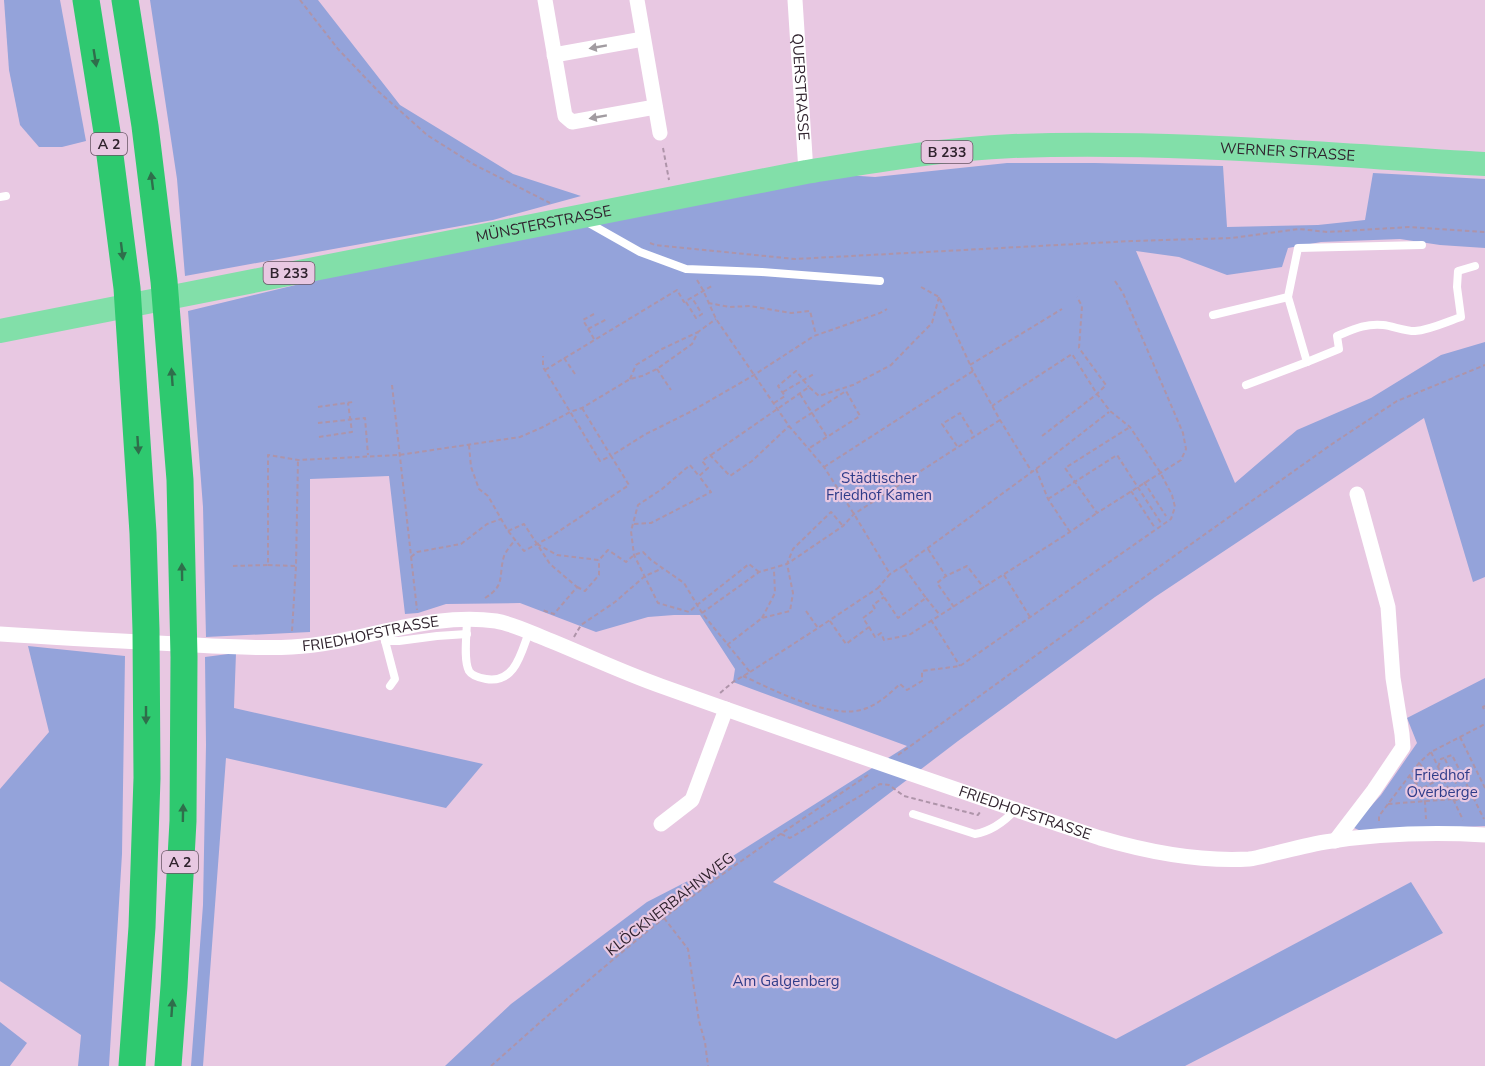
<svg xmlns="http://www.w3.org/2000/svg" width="1485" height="1066" viewBox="0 0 1485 1066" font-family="'Nunito Sans',sans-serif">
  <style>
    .green { fill: #94a3da }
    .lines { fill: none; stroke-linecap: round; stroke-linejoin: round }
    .path { stroke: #ae94a9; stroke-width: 2; stroke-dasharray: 4.5 3; stroke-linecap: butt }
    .lane { stroke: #fff; stroke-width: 8 }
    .street { stroke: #fff; stroke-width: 15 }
    .primary { stroke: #82dfa9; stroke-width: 24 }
    .highway { stroke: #2ec96f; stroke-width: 27 }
    .oneway { fill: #a29ca1 }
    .oneway2 { fill: #2f6e4b }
    .labels { text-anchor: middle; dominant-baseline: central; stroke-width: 4.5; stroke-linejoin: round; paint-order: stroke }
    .shield { fill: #e8c8e2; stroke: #675464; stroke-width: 1.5 }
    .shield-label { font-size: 14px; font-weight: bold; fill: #30232e }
    .street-label { font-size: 15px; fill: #30232e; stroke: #e8c8e2 }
    .park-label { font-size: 15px; fill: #2f3c89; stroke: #e8c8e2 }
  </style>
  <rect width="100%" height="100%" fill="#e8c8e2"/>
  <g class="green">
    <polygon points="4,0 60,0 86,141 62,147 39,147 20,125 9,70"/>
    <polygon points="150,0 318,0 400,105 513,174 581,196 493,220 185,276 177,179"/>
    <polygon points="1007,163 1095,163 1223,166 1227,227 1318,225 1365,220 1373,173 1485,179 1485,248 1440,245 1400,239 1321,242 1288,248 1282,267 1227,275 1179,257 1136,251 1235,483 1297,430 1371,398 1441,355 1485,342 1485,577 1473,582 1424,418 1155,597 958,741 773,882 1116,1039 1411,882 1443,933 1185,1066 445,1066 511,1004 647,902 717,866 907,746 733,682 735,669 700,615 674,615 648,617 596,632 520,603 446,604 418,613 405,614 389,476 310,479 310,632 206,637 203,507 188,311 499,236 814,173 875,177"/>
    <polygon points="28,646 125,656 122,854 109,1066 78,1066 81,1035 0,981 0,789 49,732"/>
    <polygon points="236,653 234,708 483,764 446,808 226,758 203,1066 191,1066 203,905 206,745 205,657"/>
    <polygon points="1485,678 1485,826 1361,831 1352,827 1381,795 1417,743 1407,718"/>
    <polygon points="0,1022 27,1043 10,1066 0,1066"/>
  </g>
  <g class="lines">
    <g class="path">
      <polyline points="300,0 338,49 379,92 427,135 473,164 550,203"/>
      <polyline points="663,148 669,180"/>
      <polyline points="650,243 655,245 795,259 1132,241 1232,238 1299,229 1328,232 1409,227 1485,232"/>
      <polyline points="697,280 703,290 716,319 789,426 824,467 854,514 890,574 878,588 898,618 926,598 903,566 890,574"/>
      <polyline points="1115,281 1123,293 1183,433 1186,449 1181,460 1097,513 1065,468 1130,427"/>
      <polyline points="921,287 939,297 973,371"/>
      <polyline points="686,302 696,318 702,314 692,298"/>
      <polyline points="708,303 730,307 750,306 791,313 810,311 816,335"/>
      <polyline points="594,314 583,320 594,339"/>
      <polyline points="588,329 607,319"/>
      <polyline points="564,358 575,374"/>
      <polyline points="970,365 1062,309"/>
      <polyline points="657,369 671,390"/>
      <polyline points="545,370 677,290 684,302 712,286"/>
      <polyline points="630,379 636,365 662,349 698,332"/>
      <polyline points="392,385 417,610"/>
      <polyline points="783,392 814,374"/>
      <polyline points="800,394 827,437"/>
      <polyline points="774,403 785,396 778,386 796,371 809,387"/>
      <polyline points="318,407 353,402"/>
      <polyline points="582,408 611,456 644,435 690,412 754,375 814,336 880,313 887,309"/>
      <polyline points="318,423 365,418 368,455"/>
      <polyline points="796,423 846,391 860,416 808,449"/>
      <polyline points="1042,436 1097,394 1106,385 1079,348 1082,306 1077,297"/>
      <polyline points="319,437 352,432 348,403"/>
      <polyline points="469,445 471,467 479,489 488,496 508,531 524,551 550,537 629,485 611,456 600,461 543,367 543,356"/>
      <polyline points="957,446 942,424 960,413 974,436"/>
      <polyline points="711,455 809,387 819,396 853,385 891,365 932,323 939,297"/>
      <polyline points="824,467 973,371 1000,420 1032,472"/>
      <polyline points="1036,469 1048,499 1070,532"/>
      <polyline points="1144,482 1166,516"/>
      <polyline points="1131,491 1155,528"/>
      <polyline points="1048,499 1117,455 1161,523"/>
      <polyline points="634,524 651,523 711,492 699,476"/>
      <polyline points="508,531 524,524 550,564 577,587 554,614 542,610"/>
      <polyline points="537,544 557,555 599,560 608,550 626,562 634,555 643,552 651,560 684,583 702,613 750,672 733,682 720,693"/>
      <polyline points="928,549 946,576"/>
      <polyline points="411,557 417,552 461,544 487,524 501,519"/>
      <polyline points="268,565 295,566"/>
      <polyline points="233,566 268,565 268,455 298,460 399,455 520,437 543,427 570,412 582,408 630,379 642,376 657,369 692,344 698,332 716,319"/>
      <polyline points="903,566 1036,469 1109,412"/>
      <polyline points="759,572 749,564 697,605 689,612 658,603 634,555 631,531 638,505 662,489 690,465 699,476 708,468 702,461 710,455 730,476 752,461 789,426"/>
      <polyline points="1004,575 1030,617"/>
      <polyline points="577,587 585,591 599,575 599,560"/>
      <path d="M 485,598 C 506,585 498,577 504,556 C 506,551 511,545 515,540"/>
      <polyline points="926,598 939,614"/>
      <polyline points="954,607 937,583 946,576 967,566 984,588"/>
      <polyline points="806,611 818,628"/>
      <polyline points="702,613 759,572 787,564 843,526 854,514 1000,420"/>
      <polyline points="762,618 775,593 774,570"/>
      <polyline points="931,620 960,666"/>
      <polyline points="830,621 846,644 869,627 863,618 875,609 873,605 884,597"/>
      <polyline points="869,627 875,637 881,633 884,640 909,635 1070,532 1097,513"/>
      <polyline points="292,631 296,566 298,460"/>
      <polyline points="574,637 581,625 615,602 645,576 663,568"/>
      <polyline points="727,645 762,618 790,611 793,593 787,564 793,549 831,512 843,526"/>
      <polyline points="750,672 818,628 878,588"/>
      <path d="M 743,676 C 774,690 834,722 867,708 C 880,703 890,693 900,684 L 907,690 L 922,681 L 922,671 L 960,666 L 1171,519 L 1175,507 L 1172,495 L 1160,472 L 1130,427 L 1110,411 L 1097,394 L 1072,354 L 992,406"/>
      <polyline points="1485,706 1483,707 1485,712"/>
      <polyline points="1460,737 1485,788"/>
      <polyline points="1431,752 1463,820"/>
      <polyline points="898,755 1118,596 1332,444 1397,401 1485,365"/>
      <polyline points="1445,759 1462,797 1454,801"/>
      <polyline points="1419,763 1428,773"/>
      <polyline points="1438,767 1441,759 1452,755 1484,819"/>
      <polyline points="1442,773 1453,778"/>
      <polyline points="1409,776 1422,789 1425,802 1426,819"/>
      <polyline points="1423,788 1436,781"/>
      <polyline points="1388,804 1453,799"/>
      <polyline points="1379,821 1379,816 1419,763 1431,752 1485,724"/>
      <polyline points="781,834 790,838 880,784 889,785 904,796 978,815 980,812"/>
      <polyline points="664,918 688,949 699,1021 705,1042 708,1066"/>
      <path d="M 491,1066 C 548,1015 605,965 664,918 C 729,867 800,821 868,775"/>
    </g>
    <g class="lane">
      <polyline points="0,197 6,196"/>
      <polyline points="587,222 640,252 686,269 762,272 880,281"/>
      <polyline points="1213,315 1288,297 1298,248 1422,245"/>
      <path d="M 1307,362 L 1339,349 L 1337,336 C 1352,330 1366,323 1383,325 C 1393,326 1404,331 1415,331 C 1430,330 1446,322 1461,317 L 1457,287 L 1458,271 L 1475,266"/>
      <polyline points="1246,385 1307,362 1288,297"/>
      <path d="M 467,619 C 467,633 463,660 469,671 C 472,676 480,678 486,679 C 515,684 521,653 529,632"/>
      <polyline points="384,637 395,679 390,686"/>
      <polyline points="385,641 399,641 437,636 467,634"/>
      <path d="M 913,814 L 975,834 C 992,831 1004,822 1015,810"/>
    </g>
    <g class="street">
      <polyline points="545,0 565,116 572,122 655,107"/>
      <polyline points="637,0 660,133"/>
      <path id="s1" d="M 795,0 L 806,172"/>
      <polyline points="554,55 643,39"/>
      <path id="s2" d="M 0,634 C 59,638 118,641 177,644 C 215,646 254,649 292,647 C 360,644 428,611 496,621 C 513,624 529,632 544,638 C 584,654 621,672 661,686 C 807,738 953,789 1100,838 C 1148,852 1198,862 1249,859 C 1258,858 1267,855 1276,853 C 1292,849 1308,845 1325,842 C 1376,834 1433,832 1485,835"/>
      <polyline points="661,824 692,800 726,709"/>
      <polyline points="1335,841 1374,790 1403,747 1402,734 1393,678 1388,607 1357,494"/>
    </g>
    <path class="primary" id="s3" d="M 0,331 L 806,172 C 874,161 943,149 1013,146 C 1170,140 1328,155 1485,164"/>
    <g class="highway">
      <polyline points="86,0 107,132 127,288 143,533 146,630 147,778 142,927 132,1066"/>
      <polyline points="125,0 145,126 164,281 180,480 184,657 183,821 174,986 168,1066"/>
    </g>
  </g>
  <defs><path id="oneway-solid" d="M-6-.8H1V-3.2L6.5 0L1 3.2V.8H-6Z" transform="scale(1.5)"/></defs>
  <g class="oneway">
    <use href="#oneway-solid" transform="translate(598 47) rotate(170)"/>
    <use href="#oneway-solid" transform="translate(598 117) rotate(170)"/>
  </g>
  <g class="oneway2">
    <use href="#oneway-solid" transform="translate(95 58) rotate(81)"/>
    <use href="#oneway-solid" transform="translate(152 181) rotate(-97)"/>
    <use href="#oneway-solid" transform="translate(122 251) rotate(83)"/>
    <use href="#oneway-solid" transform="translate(172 377) rotate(-94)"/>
    <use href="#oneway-solid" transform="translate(138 445) rotate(86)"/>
    <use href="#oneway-solid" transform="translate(182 572) rotate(-91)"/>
    <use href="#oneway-solid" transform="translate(146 715) rotate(90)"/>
    <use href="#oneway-solid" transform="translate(183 813) rotate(-89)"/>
    <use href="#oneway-solid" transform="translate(172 1008) rotate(-86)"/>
  </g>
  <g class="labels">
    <g class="shield">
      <rect x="91" y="133" width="36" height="22" rx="4.5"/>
      <rect x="921.5" y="141" width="51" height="22" rx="4.5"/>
      <rect x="263.5" y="262" width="51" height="22" rx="4.5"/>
      <rect x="162" y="851" width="36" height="22" rx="4.5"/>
    </g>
    <g class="shield-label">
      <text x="109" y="144">A 2</text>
      <text x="947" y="152">B 233</text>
      <text x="289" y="273">B 233</text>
      <text x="180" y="862">A 2</text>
    </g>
    <g class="street-label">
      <text stroke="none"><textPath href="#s1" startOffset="87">QUERSTRASSE</textPath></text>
      <text stroke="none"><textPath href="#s3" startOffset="1305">WERNER STRASSE</textPath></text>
      <text stroke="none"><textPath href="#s3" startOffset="554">MÜNSTERSTRASSE</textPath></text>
      <text stroke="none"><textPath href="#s2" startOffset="372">FRIEDHOFSTRASSE</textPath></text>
      <text stroke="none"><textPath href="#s2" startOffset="1062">FRIEDHOFSTRASSE</textPath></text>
      <text transform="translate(670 904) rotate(-38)">KLÖCKNERBAHNWEG</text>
    </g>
    <g class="park-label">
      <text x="879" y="478">Städtischer<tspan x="879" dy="17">Friedhof Kamen</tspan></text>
      <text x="1442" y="775">Friedhof<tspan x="1442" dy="17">Overberge</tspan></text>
      <text x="786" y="981">Am Galgenberg</text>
    </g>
  </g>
</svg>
